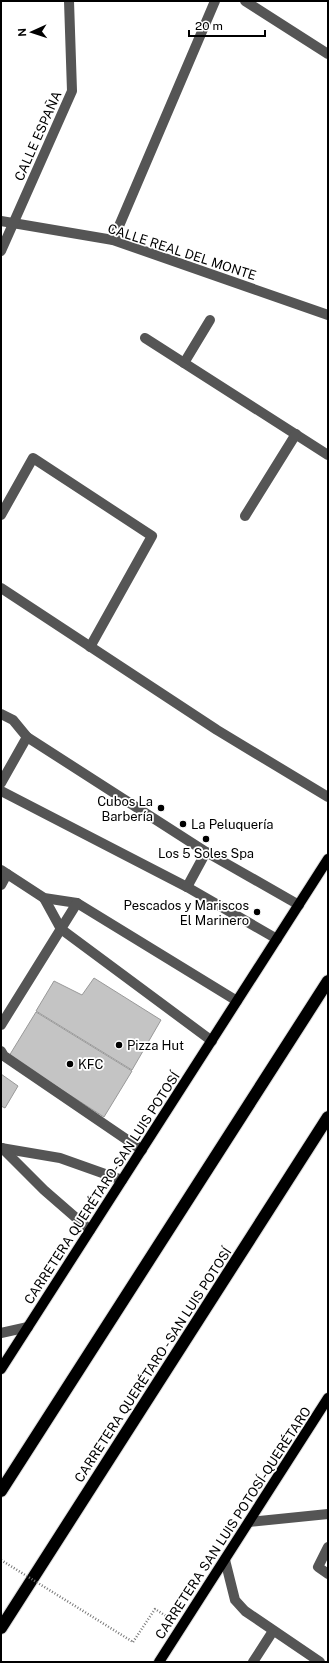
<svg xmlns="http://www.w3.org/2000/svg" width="329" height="1663" viewBox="0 0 329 1663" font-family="'Public Sans',sans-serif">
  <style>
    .building { fill: #c4c4c4; stroke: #999 }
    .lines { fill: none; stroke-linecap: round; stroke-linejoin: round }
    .major-casing { stroke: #dbdbdb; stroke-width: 12 }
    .highway-casing { stroke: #dbdbdb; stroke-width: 14 }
    .path { stroke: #777; stroke-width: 2.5; stroke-dasharray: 1 2; stroke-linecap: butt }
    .minor { stroke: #555; stroke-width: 10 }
    .major { stroke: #000; stroke-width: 10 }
    .highway { stroke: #000; stroke-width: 12 }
    .path-bridge { stroke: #777; stroke-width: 2.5; stroke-dasharray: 1 2; stroke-linecap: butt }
    .poi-dot { fill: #000; stroke: #fff; stroke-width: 1.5 }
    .labels { text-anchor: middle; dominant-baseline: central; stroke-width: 3.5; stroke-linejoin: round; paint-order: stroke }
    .street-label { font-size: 13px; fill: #000; stroke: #fff }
    .poi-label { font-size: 13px; fill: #000; stroke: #fff; text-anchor: start }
  </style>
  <rect width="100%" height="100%" fill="#fff"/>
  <g class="building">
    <polygon points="94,978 161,1020 132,1070 36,1011 54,981 82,995"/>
    <polygon points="36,1012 132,1071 104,1117 9,1056"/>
    <polygon points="1,1074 18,1086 5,1108 1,1106"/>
  </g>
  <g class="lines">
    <defs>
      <g id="major">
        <polyline points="1,1369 328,859"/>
        <polyline points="159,1662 328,1398"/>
      </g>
      <g id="highway">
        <polyline points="1,1491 328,981"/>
        <polyline points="1,1628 328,1117"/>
      </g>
    </defs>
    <use href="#major" class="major-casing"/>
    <use href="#highway" class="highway-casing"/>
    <polyline class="path" points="133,1642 155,1609 166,1616"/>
    <g class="minor">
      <polyline points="245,1 328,54"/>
      <polyline points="1,221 113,240 328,315"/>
      <polyline points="113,240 215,1"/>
      <polyline points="1,251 72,91 69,1"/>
      <polyline points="145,338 328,455"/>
      <polyline points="184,363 210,320"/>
      <polyline points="1,515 33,458 152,536 90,647"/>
      <polyline points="245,516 296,434"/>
      <polyline points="1,588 217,730 328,797"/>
      <polyline points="1,714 13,720 27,737 1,783"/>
      <polyline points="27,737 206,852 299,905"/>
      <polyline points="1,791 187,887 277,939"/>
      <polyline points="1,870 44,898 77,903 237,1001"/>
      <polyline points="1,885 7,874"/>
      <polyline points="187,887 206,852"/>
      <polyline points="44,898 61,929 212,1041"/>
      <polyline points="1,1025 77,903"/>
      <polyline points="1,1051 4,1056 142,1150"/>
      <polyline points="1,1148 60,1158 122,1180"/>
      <polyline points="2,1148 44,1190 90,1230"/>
      <polyline points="1,1333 28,1327"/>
      <polyline points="249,1522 328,1514"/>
      <polyline points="328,1547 318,1567 328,1574"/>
      <polyline points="225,1560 235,1600 245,1611 320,1662"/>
      <polyline points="253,1662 273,1631"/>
    </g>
    <use href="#major" class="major"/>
    <use href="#highway" class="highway"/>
    <polyline class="path-bridge" points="1,1560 133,1642"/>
  </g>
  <g class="poi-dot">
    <circle cx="161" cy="808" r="4"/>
    <circle cx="183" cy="824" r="4"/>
    <circle cx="206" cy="839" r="4"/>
    <circle cx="257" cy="912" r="4"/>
    <circle cx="119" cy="1045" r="4"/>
    <circle cx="70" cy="1064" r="4"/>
  </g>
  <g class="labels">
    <g class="street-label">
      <text transform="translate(38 136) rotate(-66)">CALLE ESPAÑA</text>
      <text transform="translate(182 252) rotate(18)">CALLE REAL DEL MONTE</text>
      <text transform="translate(102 1188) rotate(-57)">CARRETERA QUERÉTARO-SAN LUIS POTOSÍ</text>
      <text transform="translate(153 1365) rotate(-57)">CARRETERA QUERÉTARO - SAN LUIS POTOSÍ</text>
      <text transform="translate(233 1523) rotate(-57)">CARRETERA SAN LUIS POTOSÍ-QUERÉTARO</text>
    </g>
    <g class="poi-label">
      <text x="153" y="801" text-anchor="end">Cubos La<tspan x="153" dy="15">Barbería</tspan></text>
      <text x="191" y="824">La Peluquería</text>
      <text x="206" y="853" text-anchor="middle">Los 5 Soles Spa</text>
      <text x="249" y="905" text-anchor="end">Pescados y Mariscos<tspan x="249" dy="15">El Marinero</tspan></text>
      <text x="127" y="1045">Pizza Hut</text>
      <text x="78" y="1064">KFC</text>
    </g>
  </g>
  <rect width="329" height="1663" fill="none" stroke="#000000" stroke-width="4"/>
  <g transform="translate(32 32) rotate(267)" stroke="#ffffff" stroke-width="3" paint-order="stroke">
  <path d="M0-3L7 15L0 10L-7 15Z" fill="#000000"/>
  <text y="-6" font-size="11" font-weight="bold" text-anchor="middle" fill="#000000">N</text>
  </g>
  <path d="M189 30v6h76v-6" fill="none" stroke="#000000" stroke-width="2"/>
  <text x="195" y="30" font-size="12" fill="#000000" stroke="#ffffff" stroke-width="3" paint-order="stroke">20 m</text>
</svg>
